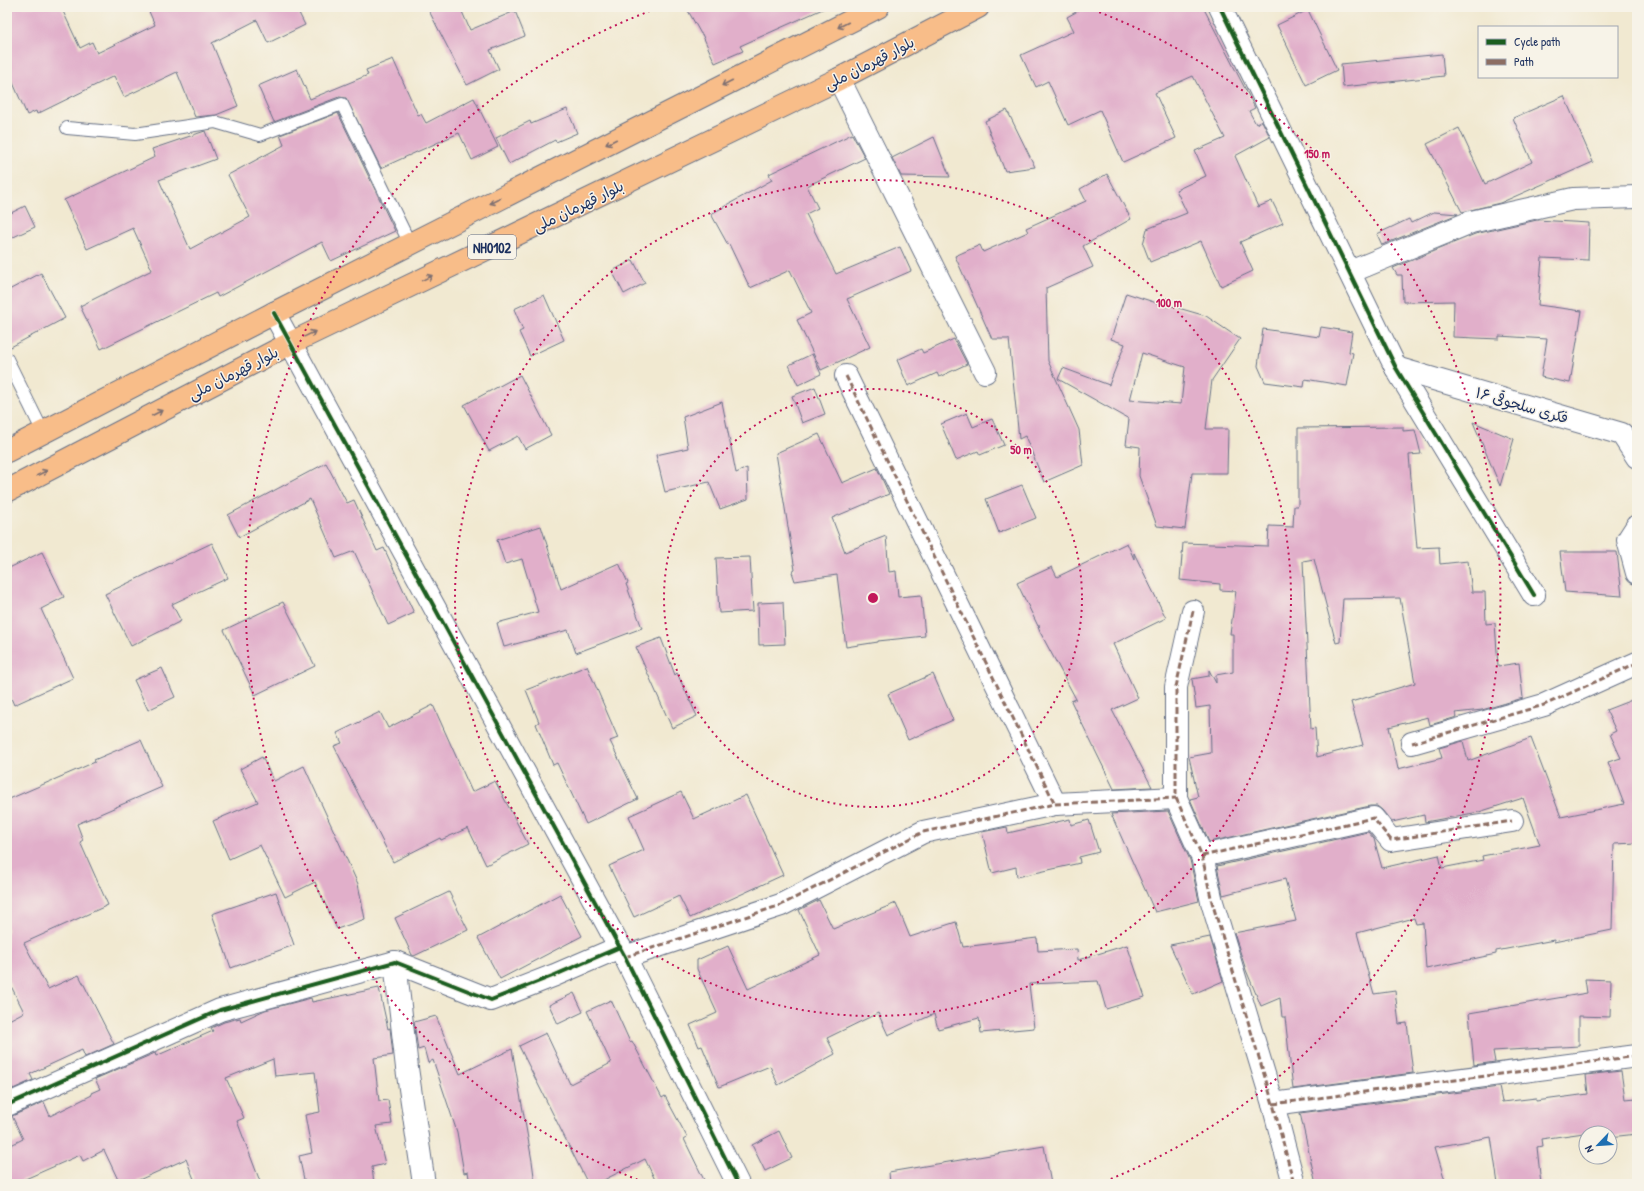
<svg xmlns="http://www.w3.org/2000/svg" width="1644" height="1191" viewBox="0 0 1644 1191" font-family="'Patrick Hand','Playpen Sans Arabic',sans-serif">
  <style>
    .building { fill: #e1afca; fill-rule: evenodd }
    .lines { fill: none; stroke-linecap: round; stroke-linejoin: round }
    .lane-casing { stroke: #667086; stroke-width: 14 }
    .street-casing { stroke: #667086; stroke-width: 24 }
    .highway-casing { stroke: #667086; stroke-width: 24 }
    .lane { stroke: #fff; stroke-width: 12 }
    .street { stroke: #fff; stroke-width: 22 }
    .highway { stroke: #f8bd89; stroke-width: 22 }
    .quiet { stroke: #8d6e63; stroke-width: 3; stroke-dasharray: 6 3; stroke-linecap: butt }
    .cycleway-casing { stroke: #f7f3e8; stroke-width: 6 }
    .cycleway { stroke: #1b5e20; stroke-width: 4 }
    .oneway { stroke: #7e6f71 }
    .ring { fill: none; stroke: #c2185b; stroke-width: 2; stroke-dasharray: 2 4 }
    .labels { text-anchor: middle; dominant-baseline: central; stroke-width: 3; stroke-linejoin: round; paint-order: stroke }
    .shield { fill: #f7f3e8; stroke: #5d6a87; stroke-width: 1 }
    .shield-label { font-size: 14px; font-weight: bold; fill: #1b2f5e }
    .street-label { font-size: 15px; fill: #1b2f5e; stroke: #f7f3e8 }
    .centre { fill: #c2185b; stroke: #f7f3e8; stroke-width: 2 }
    .ring-label { font-size: 12px; text-anchor: middle; font-weight: bold; fill: #c2185b; stroke: #f7f3e8; stroke-width: 3; stroke-linejoin: round; paint-order: stroke }
  </style>
  <rect width="100%" height="100%" fill="#f7f3e8"/>
  <filter id="ink" filterUnits="userSpaceOnUse"><feTurbulence type="fractalNoise" baseFrequency=".025" numOctaves="2"/><feDisplacementMap in="SourceGraphic" scale="8" xChannelSelector="R" yChannelSelector="G"/><feConvolveMatrix kernelMatrix="1 2 1 2 8 2 1 2 1" color-interpolation-filters="sRGB"/></filter>
  <filter id="wash" filterUnits="userSpaceOnUse"><feTurbulence type="fractalNoise" baseFrequency=".012" numOctaves="4" result="noise"/><feDisplacementMap in="SourceGraphic" scale="16" xChannelSelector="R" yChannelSelector="G"/><feGaussianBlur stdDeviation="0.9" result="paint"/><feColorMatrix in="noise" values="0 0 0 0 0 0 0 0 0 0 0 0 0 0 0 0 0 1.4 0 .05"/><feComposite in="paint" operator="in"/></filter>
  <g filter="url(#wash)">
    <rect width="100%" height="100%" fill="#f1e9d1"/>
    <g id="blocks">
      <g class="building">
        <polygon points="7,7 61,7 80,48 92,42 97,53 155,25 147,7 296,7 305,25 268,43 257,20 212,43 238,106 216,115 195,117 177,72 124,97 114,76 37,114 36,111 27,115 7,69"/>
        <polygon points="427,7 460,7 470,30 515,11 525,36 490,50 499,69 467,85"/>
        <polygon points="686,7 827,7 740,46 743,51 715,63 702,34 701,34"/>
        <polygon points="1085,7 1203,7 1255,108 1249,111 1256,124 1262,121 1270,137 1235,156 1258,207 1272,201 1283,223 1240,242 1253,271 1221,286 1201,241 1150,262 1143,244 1147,229 1187,213 1176,190 1206,176 1195,151 1225,138 1193,76 1155,93 1176,138 1123,162 1100,110 1068,125 1048,81 1036,87 1021,55 1074,31 1067,17"/>
        <polygon points="1308,10 1337,70 1306,85 1277,25"/>
        <polygon points="1442,54 1444,76 1343,87 1341,64"/>
        <polygon points="393,59 418,115 421,114 426,123 474,98 498,147 472,160 459,133 381,168 346,98 339,97 274,122 258,86 297,69 310,99 368,75 366,70"/>
        <polygon points="1564,96 1593,162 1500,203 1462,212 1427,144 1459,128 1485,184 1532,162 1513,118"/>
        <polygon points="567,109 577,133 556,142 555,140 509,164 496,138 530,121 531,124"/>
        <polygon points="1007,110 1035,167 1005,171 985,121"/>
        <polygon points="338,113 395,231 331,261 322,242 218,297 216,293 101,349 80,306 152,270 133,228 87,249 64,200 155,157 152,149 205,131 216,159 159,180 190,249 250,217 228,175 284,145 280,135"/>
        <polygon points="852,134 865,158 807,186 818,208 806,214 836,274 900,247 911,271 847,299 870,347 821,370 797,320 811,313 790,270 750,288 729,244 728,245 711,214 772,180 769,174"/>
        <polygon points="934,137 950,177 901,176 892,158"/>
        <polygon points="1107,174 1131,219 1083,246 1093,267 1046,288 1048,361 1079,430 1083,465 1044,482 1025,436 1019,439 1009,339 992,339 955,256 980,245 983,252 1028,232 1026,228 1086,201 1080,189"/>
        <polygon points="25,206 35,227 7,240 7,215"/>
        <polygon points="1434,212 1458,214 1382,245 1377,234 1409,219 1411,223"/>
        <polygon points="1537,220 1589,223 1588,260 1542,258 1538,305 1582,311 1570,383 1541,377 1547,339 1499,336 1499,339 1453,337 1454,301 1403,302 1402,275 1397,275 1393,268 1475,234"/>
        <polygon points="633,260 645,283 624,294 612,271"/>
        <polygon points="41,273 65,318 7,349 7,291"/>
        <path d="M 1126,293 L 1169,307 L 1168,305 L 1206,316 L 1240,339 L 1212,380 L 1206,429 L 1228,429 L 1227,473 L 1192,473 L 1185,529 L 1157,526 L 1139,476 L 1140,447 L 1126,445 L 1129,419 L 1058,379 L 1063,368 L 1109,385 L 1125,344 L 1111,339 ZM 1142,353 L 1185,367 L 1181,404 L 1130,400 Z"/>
        <polygon points="544,295 564,340 530,356 519,332 523,330 514,309"/>
        <polygon points="1321,327 1352,332 1349,352 1353,353 1347,386 1305,379 1304,387 1265,382 1258,366 1263,329 1319,337"/>
        <polygon points="954,339 967,364 939,377 937,373 908,386 897,360 921,349 923,353"/>
        <polygon points="812,354 821,374 798,385 789,365"/>
        <polygon points="520,375 551,435 525,449 518,436 489,451 464,405"/>
        <polygon points="815,387 825,414 802,423 792,396"/>
        <polygon points="722,402 736,473 747,468 748,499 720,509 709,482 665,492 656,455 688,448 683,417"/>
        <polygon points="967,413 973,427 992,419 1004,445 980,455 978,451 956,460 941,424"/>
        <polygon points="1473,422 1514,439 1500,486"/>
        <path d="M 1403,427 L 1403,431 L 1415,430 L 1421,454 L 1409,455 L 1417,548 L 1439,547 L 1440,564 L 1468,561 L 1472,592 L 1485,592 L 1486,624 L 1495,623 L 1498,666 L 1519,663 L 1523,698 L 1482,710 L 1455,713 L 1457,717 L 1430,725 L 1428,717 L 1389,727 L 1398,769 L 1442,758 L 1439,748 L 1463,741 L 1468,761 L 1531,738 L 1561,817 L 1624,804 L 1608,762 L 1621,758 L 1610,734 L 1616,731 L 1606,710 L 1637,698 L 1637,843 L 1614,844 L 1612,930 L 1554,942 L 1554,940 L 1496,951 L 1496,954 L 1426,969 L 1423,923 L 1416,924 L 1414,918 L 1357,933 L 1374,994 L 1395,991 L 1399,1024 L 1407,1023 L 1413,1073 L 1293,1089 L 1285,1017 L 1282,1017 L 1280,998 L 1261,1006 L 1246,970 L 1234,933 L 1296,921 L 1285,879 L 1223,895 L 1217,866 L 1368,832 L 1374,839 L 1382,868 L 1439,855 L 1442,868 L 1483,860 L 1482,856 L 1540,845 L 1523,798 L 1479,812 L 1425,822 L 1424,815 L 1392,822 L 1382,810 L 1377,806 L 1370,806 L 1209,842 L 1190,799 L 1198,797 L 1189,757 L 1211,753 L 1210,706 L 1196,708 L 1192,679 L 1209,676 L 1209,670 L 1216,683 L 1216,675 L 1233,672 L 1233,634 L 1230,634 L 1236,591 L 1220,590 L 1220,584 L 1180,580 L 1183,543 L 1268,546 L 1269,526 L 1293,527 L 1294,506 L 1298,506 L 1298,428 ZM 1314,559 L 1336,643 L 1340,642 L 1343,599 L 1400,598 L 1415,683 L 1351,702 L 1363,745 L 1317,757 L 1315,728 L 1311,729 L 1303,561 Z"/>
        <polygon points="819,434 842,483 877,468 889,494 832,518 845,552 886,536 889,572 896,571 898,597 921,595 925,636 878,641 878,642 846,647 837,575 795,581 792,572 795,570 776,453"/>
        <polygon points="326,463 347,503 354,500 377,551 384,548 414,613 388,625 354,551 336,558 310,499 239,537 228,515"/>
        <polygon points="1022,485 1036,518 999,533 986,499"/>
        <polygon points="541,526 561,589 619,563 628,583 626,584 642,628 576,653 568,630 504,647 497,623 538,612 522,559 505,564 497,540"/>
        <polygon points="212,543 228,578 172,604 181,621 131,646 105,594"/>
        <polygon points="1127,543 1134,559 1134,553 1166,618 1113,644 1138,698 1112,710 1152,787 1114,789 1071,701 1076,699 1040,632 1038,627 1040,626 1038,626 1017,583 1052,567 1057,577"/>
        <polygon points="42,552 64,597 41,609 73,678 14,705 7,689 7,569"/>
        <polygon points="1560,552 1617,552 1622,596 1565,592"/>
        <polygon points="750,557 753,611 719,613 716,558"/>
        <polygon points="283,602 315,666 255,695 224,630"/>
        <polygon points="783,602 785,644 759,645 758,603"/>
        <polygon points="661,638 675,675 677,673 697,716 672,728 636,647"/>
        <polygon points="587,666 618,738 610,741 638,799 586,824 557,763 553,765 536,724 539,722 526,690"/>
        <polygon points="162,668 175,697 148,710 134,680"/>
        <polygon points="933,674 953,720 908,740 888,694"/>
        <polygon points="433,705 472,792 495,781 528,844 486,865 468,828 441,840 440,838 393,862 334,746 342,743 337,733 380,712 388,728"/>
        <polygon points="141,740 162,787 77,824 83,840 80,842 108,905 24,943 48,989 79,975 114,1044 85,1057 82,1050 30,1074 33,1080 13,1089 10,1083 7,1084 7,1021 24,1012 7,978 7,800 95,762 94,760"/>
        <polygon points="262,757 274,781 304,766 358,884 365,919 337,929 315,882 285,897 260,845 229,859 213,821 258,802 240,769"/>
        <polygon points="681,792 694,819 746,795 783,875 690,918 679,896 634,917 609,866 644,850 629,816"/>
        <polygon points="1168,811 1190,860 1199,901 1155,912 1111,814"/>
        <polygon points="1070,819 1071,825 1089,820 1099,852 1079,857 1080,863 1017,877 1016,867 992,873 982,832 1007,827 1008,833"/>
        <polygon points="276,892 294,945 231,968 212,914"/>
        <polygon points="449,892 468,930 414,956 412,955 395,918"/>
        <polygon points="560,894 582,936 500,979 478,938"/>
        <polygon points="819,900 833,929 896,903 910,937 956,922 963,947 1037,938 1038,951 1077,949 1078,960 1127,945 1145,997 1106,1009 1098,981 1029,984 1034,1028 981,1033 979,1018 938,1029 934,1014 888,1035 878,1013 827,1038 835,1054 778,1085 770,1066 719,1087 702,1046 699,1047 690,1025 717,1013 697,969 697,960 728,946 748,989 820,955 799,910"/>
        <polygon points="1210,937 1223,981 1193,994 1170,945"/>
        <polygon points="1585,979 1611,980 1610,1017 1579,1016 1579,1046 1493,1051 1495,1062 1474,1065 1469,1013 1587,993"/>
        <polygon points="379,988 388,1029 390,1028 393,1055 374,1058 379,1101 388,1100 392,1124 376,1126 385,1164 372,1167 374,1184 305,1184 299,1156 312,1153 305,1115 320,1112 315,1072 275,1076 273,1059 226,1078 244,1118 237,1121 261,1184 196,1184 186,1159 130,1184 120,1184 104,1150 83,1161 80,1155 14,1184 7,1184 7,1147 23,1139 12,1116 44,1102 50,1116 92,1095 91,1093 100,1089 95,1079 155,1053 156,1056 213,1031 211,1028 224,1022 240,1018 241,1021 265,1010 311,998 312,1002"/>
        <polygon points="574,993 583,1012 558,1024 549,1005"/>
        <polygon points="611,1000 630,1042 632,1041 662,1098 665,1096 687,1137 684,1139 706,1184 657,1184 645,1159 596,1184 588,1184 519,1046 546,1033 570,1084 611,1063 587,1011"/>
        <polygon points="436,1016 460,1074 512,1049 532,1161 535,1184 470,1184 468,1172 464,1173 457,1132 433,1060 428,1063 424,1048 418,1050 414,1022"/>
        <polygon points="1621,1071 1625,1099 1637,1098 1637,1134 1610,1137 1610,1133 1584,1133 1541,1139 1542,1146 1537,1147 1541,1184 1498,1184 1491,1137 1435,1147 1446,1184 1316,1184 1300,1113 1499,1087 1502,1102 1536,1098 1536,1101 1588,1094 1586,1075"/>
        <polygon points="779,1131 792,1158 765,1171 752,1145"/>
        <polygon points="1044,1146 1051,1184 890,1184 889,1172"/>
      </g>
    </g>
  </g>
  <g filter="url(#ink)">
    <use href="#blocks" fill-opacity="0" stroke="#667086" stroke-width="1"/>
    <g class="lines">
      <defs>
        <g id="lane">
          <polyline points="67,128 135,134 215,122 260,135 342,104 410,244"/>
          <polyline points="7,359 43,432"/>
        </g>
        <g id="street">
          <polyline points="1220,7 1396,368 1534,595"/>
          <polyline points="839,79 985,372"/>
          <polyline points="1350,272 1471,222 1573,199 1637,197"/>
          <polyline points="274,313 625,957 738,1184"/>
          <polyline points="1396,368 1622,434 1637,457"/>
          <polyline points="846,376 1055,804"/>
          <polyline points="1637,526 1628,540 1637,573"/>
          <polyline points="1193,611 1176,687 1176,798 1202,856 1212,902 1273,1104 1294,1184"/>
          <polyline points="1412,743 1544,705 1637,663"/>
          <polyline points="1202,856 1373,818 1391,840 1512,821"/>
          <polyline points="625,957 781,905 923,832 1055,804 1176,798"/>
          <polyline points="395,962 407,1068 424,1184"/>
          <polyline points="1273,1104 1637,1056"/>
          <polyline points="7,1105 220,1010 395,962 491,1000 555,975 620,947"/>
        </g>
        <g id="highway">
          <polyline points="7,451 274,313 878,7"/>
          <polyline points="7,491 289,344 839,79 978,7"/>
        </g>
      </defs>
      <use href="#lane" class="lane-casing"/>
      <use href="#street" class="street-casing"/>
      <use href="#highway" class="highway-casing"/>
      <use href="#lane" class="lane"/>
      <use href="#street" class="street"/>
      <use href="#highway" class="highway"/>
      <g class="quiet">
        <polyline points="846,376 1055,804"/>
        <polyline points="1193,611 1176,687 1176,798 1202,856 1212,902 1273,1104 1294,1184"/>
        <polyline points="1412,743 1544,705 1637,663"/>
        <polyline points="1202,856 1373,818 1391,840 1512,821"/>
        <polyline points="625,957 781,905 923,832 1055,804 1176,798"/>
        <polyline points="1273,1104 1637,1056"/>
      </g>
      <defs>
        <g id="cycleway">
          <polyline points="1220,7 1396,368 1534,595"/>
          <polyline points="274,313 625,957 738,1184"/>
          <polyline points="7,1105 220,1010 395,962 491,1000 555,975 620,947"/>
        </g>
      </defs>
      <use href="#cycleway" class="cycleway-casing"/>
      <use href="#cycleway" class="cycleway"/>
    </g>
    <defs><path id="oneway-shaft" d="M-6 0H5M1.5-3L5.5 0L1.5 3" fill="none" stroke-width="1.6" stroke-linecap="round" stroke-linejoin="round"/></defs>
    <g class="oneway">
      <use href="#oneway-shaft" transform="translate(843 25) rotate(153)"/>
      <use href="#oneway-shaft" transform="translate(727 83) rotate(153)"/>
      <use href="#oneway-shaft" transform="translate(611 142) rotate(153)"/>
      <use href="#oneway-shaft" transform="translate(495 201) rotate(153)"/>
      <use href="#oneway-shaft" transform="translate(427 278) rotate(-26)"/>
      <use href="#oneway-shaft" transform="translate(310 334) rotate(-26)"/>
      <use href="#oneway-shaft" transform="translate(157 413) rotate(-27)"/>
      <use href="#oneway-shaft" transform="translate(42 473) rotate(-27)"/>
    </g>
  </g>
  <g class="ring">
    <circle cx="873" cy="598" r="209"/>
    <circle cx="873" cy="598" r="418"/>
    <path d="M643 1182A628 628 0 0 1 658 8M1088 8A628 628 0 0 1 1103 1182"/>
  </g>
  <g class="labels">
    <rect class="shield" x="468" y="235" width="48" height="24" rx="3"/>
    <g class="shield-label">
      <text x="492" y="247">NH0102</text>
    </g>
    <g class="street-label">
      <text transform="translate(869 63) rotate(-27)">بلوار قهرمان ملی</text>
      <text transform="translate(578 206) rotate(-26)">بلوار قهرمان ملی</text>
      <text transform="translate(233 373) rotate(-27)">بلوار قهرمان ملی</text>
      <text transform="translate(1522 405) rotate(16)">فکری سلجوقی ۱۶</text>
    </g>
  </g>
  <circle cx="873" cy="598" r="6" class="centre"/>
  <g class="ring-label">
    <text x="1317" y="158">150 m</text>
    <text x="1169" y="307">100 m</text>
    <text x="1021" y="454">50 m</text>
  </g>
  <rect width="1644" height="1191" fill="none" stroke="#f7f3e8" stroke-width="24"/>
  <rect x="1478" y="26" width="140" height="52" fill="#f7f3e8" stroke="#9fa5b1"/>
  <rect x="1486" y="39" width="20" height="6" fill="#1b5e20" stroke="#9fa5b1"/>
  <text x="1514" y="46" font-size="12" fill="#1b2f5e">Cycle path</text>
  <rect x="1486" y="59" width="20" height="6" fill="#8d6e63" stroke="#9fa5b1"/>
  <text x="1514" y="66" font-size="12" fill="#1b2f5e">Path</text>
  <g transform="translate(1598 1145) rotate(245)"><circle r="19" fill="#f7f3e8" stroke="#9fa5b1"/>
  <path d="M0-3L7 15L0 10L-7 15Z" fill="#1f6fb2"/>
  <text y="-6" font-size="11" font-weight="bold" text-anchor="middle" fill="#1b2f5e">N</text>
  </g>
</svg>
